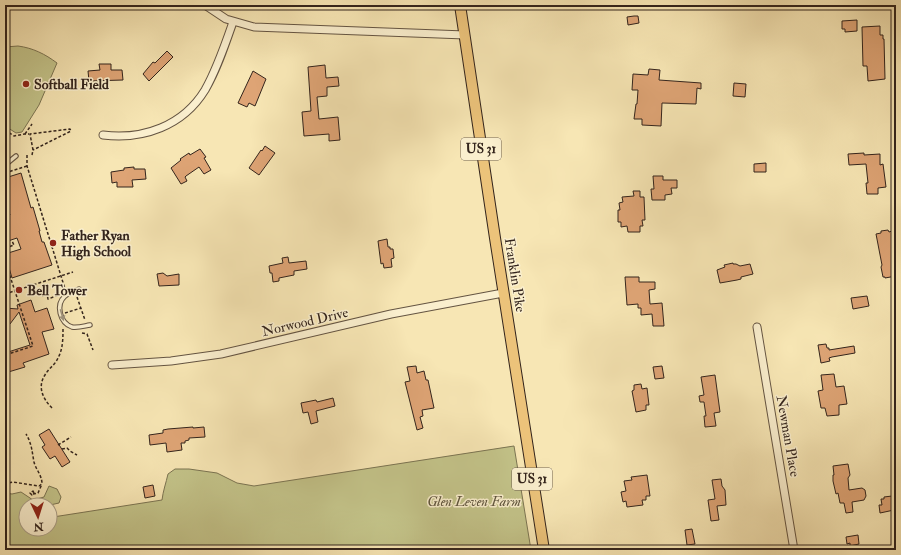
<svg xmlns="http://www.w3.org/2000/svg" width="901" height="555" viewBox="0 0 901 555" font-family="'IM FELL Double Pica',serif">
  <style>
    .green { fill: #c3c389; stroke: #7b7452 }
    .building { fill: #dea475; stroke: #33241c }
    .lines { fill: none; stroke-linecap: round; stroke-linejoin: round }
    .lane-casing { stroke: #645442; stroke-width: 5.5 }
    .street-casing { stroke: #645442; stroke-width: 9 }
    .primary-casing { stroke: #33241c; stroke-width: 12 }
    .path { stroke: #33241c; stroke-width: 1.5; stroke-dasharray: 3 2; stroke-linecap: butt }
    .lane { stroke: #faefce; stroke-width: 3.5 }
    .street { stroke: #faefce; stroke-width: 7 }
    .primary { stroke: #ecc37a; stroke-width: 10 }
    .oneway { fill: #a0947e }
    .poi-dot { fill: #8f2418; stroke: #faefce; stroke-width: 1.5 }
    .labels { text-anchor: middle; dominant-baseline: central; stroke-width: 3; stroke-linejoin: round; paint-order: stroke }
    .shield { fill: #faefce; stroke: #6f6151; stroke-width: 1 }
    .shield-label { font-size: 13px; font-weight: bold; fill: #33241c }
    .poi-label { font-size: 14px; font-weight: bold; fill: #33241c; stroke: #faefce; text-anchor: start }
    .street-label { font-size: 14px; fill: #33241c; stroke: #faefce }
    .park-label { font-size: 14px; font-style: italic; fill: #5e543d; stroke: #faefce }
  </style>
  <rect width="100%" height="100%" fill="#f7e6b4"/>
  <filter id="stains"><feTurbulence type="fractalNoise" baseFrequency=".005" numOctaves="4"/><feColorMatrix values="0 0 0 0 .2 0 0 0 0 .09 0 0 0 0 .02 0 0 0 .5 -.17"/></filter>
  <radialGradient id="worn" r=".72"><stop offset=".6" stop-color="#630" stop-opacity="0"/><stop offset="1" stop-color="#630" stop-opacity=".3"/></radialGradient>
  <g class="green">
    <path d="M 18,46 C 33,48 45,54 57,63 L 39,105 L 22,132 L 16,133 L 5,126 L 5,47 Z"/>
    <path d="M 514,446 L 531,550 L 5,550 L 5,493 L 12,494 L 21,492 L 33,500 L 44,497 L 49,486 L 57,489 L 61,497 L 59,503 L 50,505 L 26,505 L 26,529 L 50,529 L 50,515 L 53,517 L 162,500 C 163,491 166,483 168,474 L 175,469 L 189,469 L 217,473 L 237,483 L 254,486 Z"/>
  </g>
  <g class="building">
    <polygon points="634,16 638,16 639,23 628,25 627,17"/>
    <polygon points="857,20 857,31 845,32 845,29 842,29 842,21"/>
    <polygon points="880,26 880,35 883,35 883,39 884,39 885,79 868,81 867,66 863,66 862,27"/>
    <polygon points="167,51 173,57 149,81 143,74 153,62 155,63"/>
    <polygon points="99,64 111,64 111,70 122,70 123,80 89,81 88,71 100,70"/>
    <polygon points="325,65 326,78 338,77 339,86 327,87 327,96 317,97 319,119 338,117 340,140 329,141 329,134 304,136 302,112 311,111 308,67"/>
    <polygon points="649,69 660,70 659,80 701,83 701,89 697,88 696,104 662,103 661,126 642,125 642,119 634,119 636,104 637,104 638,90 632,90 633,74 648,75"/>
    <polygon points="253,71 266,79 255,106 249,103 247,107 238,103"/>
    <polygon points="734,83 746,84 745,97 733,96"/>
    <polygon points="265,146 275,153 259,175 249,168 261,150 262,151"/>
    <polygon points="200,149 206,157 204,158 211,170 204,174 199,167 186,176 185,177 187,181 181,184 171,168 181,160 180,159 189,153 190,155"/>
    <polygon points="864,153 864,155 880,154 880,165 883,164 886,187 878,188 878,194 867,194 866,183 868,183 866,164 849,165 848,154"/>
    <polygon points="766,163 766,172 754,172 754,164"/>
    <polygon points="134,167 134,169 145,169 146,179 132,180 133,187 117,187 117,182 112,183 111,172 124,170 124,168"/>
    <polygon points="21,173 31,208 33,207 40,231 39,231 42,242 44,242 52,265 12,278 5,254 21,249 17,238 5,242 5,216 10,215 5,200 5,178"/>
    <polygon points="653,176 663,176 663,180 677,180 677,188 671,188 672,194 665,195 665,200 652,200 651,189 654,189"/>
    <polygon points="633,191 640,191 640,197 644,197 645,220 642,220 643,226 640,226 640,232 628,232 627,226 621,227 621,222 618,222 618,210 620,210 619,203 623,202 622,197 634,196"/>
    <polygon points="888,230 889,232 892,231 894,243 896,243 896,276 885,278 885,277 883,277 881,267 882,265 876,234 881,233 881,231"/>
    <polygon points="387,239 388,247 390,247 390,249 393,249 394,258 391,259 392,267 384,268 383,263 381,264 378,241"/>
    <polygon points="288,257 289,263 306,261 307,269 294,271 294,275 279,278 279,281 273,282 272,273 270,273 269,266 283,263 282,258"/>
    <polygon points="733,263 733,264 736,264 740,266 750,264 753,274 741,277 741,279 737,280 720,283 717,270 725,267 724,265"/>
    <polygon points="163,273 167,276 179,274 179,285 159,286 157,274"/>
    <polygon points="625,277 639,277 639,282 655,282 655,289 649,290 650,304 662,303 664,326 653,326 652,314 641,315 641,308 638,308 638,304 627,305"/>
    <polygon points="867,296 869,306 853,309 851,298"/>
    <polygon points="31,300 35,312 47,308 54,329 42,332 49,354 23,363 25,367 5,373 5,353 30,345 19,312 10,324 5,323 5,308 18,309 17,305"/>
    <polygon points="826,344 827,348 829,348 829,350 854,346 855,353 832,357 829,358 830,361 821,363 818,345"/>
    <polygon points="416,366 417,373 424,371 426,380 428,380 434,408 422,410 423,416 420,417 423,428 417,430 405,382 410,381 407,367"/>
    <polygon points="662,366 664,378 655,379 653,367"/>
    <polygon points="834,374 836,387 844,386 847,404 839,405 839,415 827,416 825,408 821,408 818,391 823,390 821,375"/>
    <polygon points="715,375 720,412 714,413 716,426 705,427 704,416 706,416 704,402 700,402 699,396 704,395 701,377"/>
    <polygon points="641,384 642,389 647,388 649,405 646,405 646,410 636,412 632,391 634,390 634,385"/>
    <polygon points="333,398 335,406 316,411 318,422 311,424 308,412 303,413 301,403 316,400 317,402"/>
    <polygon points="193,427 193,428 204,427 205,437 189,438 189,440 185,441 185,443 181,443 182,450 167,452 166,443 150,445 149,435 163,433 163,430 168,429"/>
    <polygon points="49,429 70,462 62,467 55,456 50,459 42,447 45,445 39,435"/>
    <polygon points="848,464 850,475 848,478 849,490 862,488 865,490 866,496 864,500 852,502 853,512 846,513 844,503 840,503 838,493 836,494 833,481 833,475 834,475 833,466"/>
    <polygon points="647,475 650,496 646,496 646,500 642,500 643,505 627,507 626,501 623,502 621,492 626,491 624,481 632,480 631,477"/>
    <polygon points="721,479 722,486 725,490 726,505 717,506 719,520 711,521 708,500 715,499 712,480"/>
    <polygon points="153,485 155,496 145,498 143,487"/>
    <polygon points="892,496 892,497 896,497 896,505 894,506 894,510 880,513 879,505 882,505 881,499 884,499 884,497"/>
    <polygon points="692,529 695,544 687,545 685,530"/>
    <polygon points="858,535 859,544 850,546 850,543 847,544 846,537"/>
  </g>
  <g class="lines">
    <defs>
      <g id="lane">
        <polyline points="5,165 16,156"/>
        <path d="M 79,289 C 74,291 69,293 65,296 C 55,305 60,323 72,327 C 78,328 84,326 90,325"/>
      </g>
      <g id="street">
        <polyline points="205,5 226,19 254,27 465,35"/>
        <path d="M 103,135 C 143,140 183,126 205,90 C 217,69 225,45 233,22"/>
        <polyline points="757,327 794,550"/>
        <polyline points="112,365 171,361 221,354 391,314 503,293"/>
      </g>
      <polyline id="primary" points="460,5 495,238 544,550"/>
    </defs>
    <use href="#lane" class="lane-casing"/>
    <use href="#street" class="street-casing"/>
    <use href="#primary" class="primary-casing"/>
    <g class="path">
      <polyline points="5,130 14,136 25,134 29,134"/>
      <polyline points="25,134 32,124"/>
      <polyline points="27,155 27,166 65,289"/>
      <polyline points="32,155 33,150 30,134 70,129 71,131 33,150"/>
      <polyline points="5,173 27,166"/>
      <polyline points="5,248 14,245 12,241"/>
      <polyline points="5,261 33,346 5,355"/>
      <polyline points="34,285 37,293 42,292 43,296 47,294 48,299 59,295"/>
      <polyline points="5,294 73,272"/>
      <polyline points="77,297 85,320"/>
      <polyline points="65,313 81,308"/>
      <polyline points="82,333 87,334 93,350"/>
      <path d="M 52,408 C 43,399 37,387 45,375 C 48,369 55,365 58,358 C 63,349 63,338 63,328"/>
      <polyline points="58,445 71,437"/>
      <polyline points="62,449 67,448 70,451 77,455"/>
      <path d="M 5,485 L 7,483 L 13,482 L 39,486 L 42,484 C 42,475 36,470 34,462 C 32,452 32,444 26,434"/>
      <polygon points="33,491 34,493 32,495 30,493"/>
      <polyline points="33,494 38,493 42,484"/>
    </g>
    <use href="#lane" class="lane"/>
    <use href="#street" class="street"/>
    <use href="#primary" class="primary"/>
  </g>
  <defs><path id="oneway-solid" d="M-6-.8H1V-3.2L6.5 0L1 3.2V.8H-6Z"/></defs>
  <use class="oneway" href="#oneway-solid" transform="translate(62 315) rotate(74)"/>
  <g class="poi-dot">
    <circle cx="26" cy="84" r="4"/>
    <circle cx="53" cy="243" r="4"/>
    <circle cx="19" cy="290" r="4"/>
  </g>
  <g class="labels">
    <g class="shield">
      <rect x="461" y="138" width="40" height="22" rx="3"/>
      <rect x="512" y="468" width="40" height="22" rx="3"/>
    </g>
    <g class="shield-label">
      <text x="481" y="149">US 31</text>
      <text x="532" y="479">US 31</text>
    </g>
    <g class="poi-label">
      <text x="34" y="84">Softball Field</text>
      <text x="61" y="235">Father Ryan<tspan x="61" dy="16">High School</tspan></text>
      <text x="27" y="290">Bell Tower</text>
    </g>
    <g class="street-label">
      <text transform="translate(515 275) rotate(81)">Franklin Pike</text>
      <text transform="translate(305 322) rotate(-13)">Norwood Drive</text>
      <text transform="translate(788 436) rotate(80)">Newman Place</text>
    </g>
    <g class="park-label">
      <text x="474" y="501">Glen Leven Farm</text>
    </g>
  </g>
  <rect width="901" height="555" fill="none" stroke="#f7e6b4" stroke-width="20"/>
  <rect x="6" y="6" width="889" height="543" fill="none" stroke="#33241c" stroke-width="2"/>
  <rect x="10" y="10" width="881" height="535" fill="none" stroke="#33241c"/>
  <g transform="translate(38 517) rotate(176)"><circle r="19" fill="#faefce" stroke="#aa9e87"/>
  <path d="M0-3L7 15L0 10L-7 15Z" fill="#8f2418"/>
  <text y="-6" font-size="11" font-weight="bold" text-anchor="middle" fill="#33241c">N</text>
  </g>
  <rect width="100%" height="100%" filter="url(#stains)"/>
  <rect width="100%" height="100%" fill="url(#worn)"/>
</svg>
